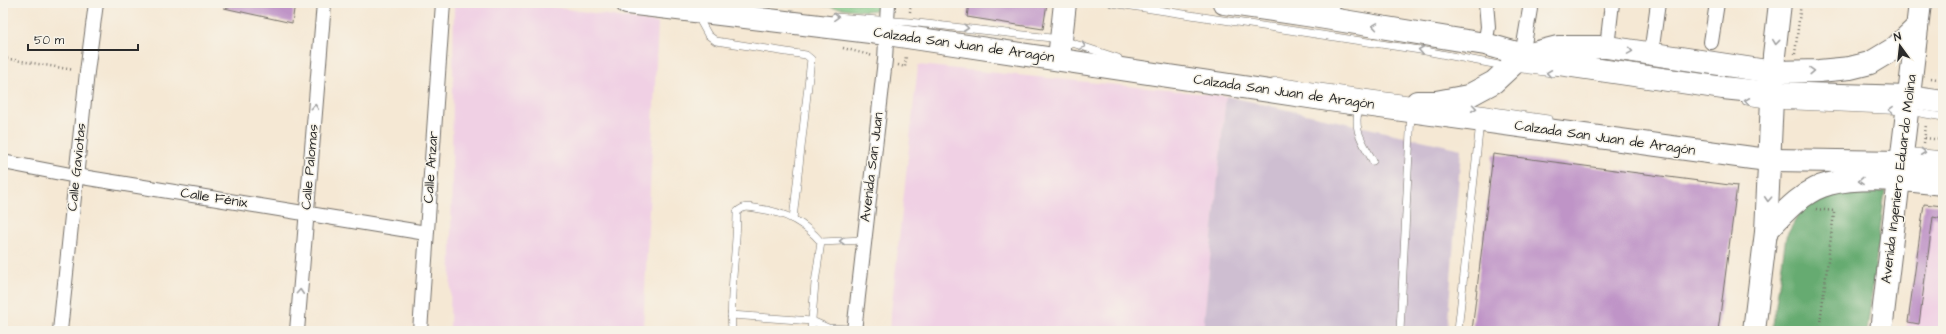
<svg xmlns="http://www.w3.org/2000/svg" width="1946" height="334" viewBox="0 0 1946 334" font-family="'Architects Daughter',sans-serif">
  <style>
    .built { fill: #f0d0e4 }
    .industrial { fill: #cebed1 }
    .green { fill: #7dc683; stroke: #547857 }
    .forest { fill: #66ab71; stroke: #486b4e }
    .building { fill: #bf94c7 }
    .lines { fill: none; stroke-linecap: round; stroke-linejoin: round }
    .service-casing { stroke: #726d66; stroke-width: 8 }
    .minor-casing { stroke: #726d66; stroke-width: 16 }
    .primary-casing { stroke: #726d66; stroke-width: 24 }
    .path { stroke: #726d66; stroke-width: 2.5; stroke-dasharray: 1 3; stroke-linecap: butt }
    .service { stroke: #fff; stroke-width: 7 }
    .minor { stroke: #fff; stroke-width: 14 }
    .primary { stroke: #fff; stroke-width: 22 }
    .oneway { stroke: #a0a0a0 }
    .labels { text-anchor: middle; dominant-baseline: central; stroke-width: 3; stroke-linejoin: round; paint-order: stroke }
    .street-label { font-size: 14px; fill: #2b2b2b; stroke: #f7f3e8 }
  </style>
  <rect width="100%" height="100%" fill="#f7f3e8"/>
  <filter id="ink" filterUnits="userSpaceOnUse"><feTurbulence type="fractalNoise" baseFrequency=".025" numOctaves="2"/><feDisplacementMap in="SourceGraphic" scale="8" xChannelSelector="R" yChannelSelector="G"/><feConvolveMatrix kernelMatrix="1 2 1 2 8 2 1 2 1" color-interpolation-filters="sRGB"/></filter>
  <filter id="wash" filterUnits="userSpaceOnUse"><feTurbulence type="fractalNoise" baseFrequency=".012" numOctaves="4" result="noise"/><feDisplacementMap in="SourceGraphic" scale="16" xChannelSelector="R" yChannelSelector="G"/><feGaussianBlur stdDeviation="0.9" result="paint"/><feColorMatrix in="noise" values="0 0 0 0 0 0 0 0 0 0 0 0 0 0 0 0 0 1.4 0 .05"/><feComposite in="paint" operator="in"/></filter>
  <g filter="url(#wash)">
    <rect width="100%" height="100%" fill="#f5e8d4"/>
    <g class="built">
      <polygon points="454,3 528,3 658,23 643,331 450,331"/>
      <polygon points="918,65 1226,96 1203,331 889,331"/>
      <polygon points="1924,204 1943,206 1943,331 1906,331"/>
    </g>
    <polygon class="industrial" points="1226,96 1461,149 1447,331 1203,331"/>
    <polygon class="green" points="802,3 883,3 884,9 865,11"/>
    <polygon class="forest" points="1885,191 1867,331 1772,331 1786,237 1803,206 1831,194"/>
    <g id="blocks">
      <g class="building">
        <polygon points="225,3 295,3 292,23 224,8"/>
        <polygon points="969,3 1047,3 1043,29 967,17"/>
        <polygon points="1493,154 1737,186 1718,331 1472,331"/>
        <polygon points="1924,204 1943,206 1943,219 1933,217 1919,324 1908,322"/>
      </g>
    </g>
  </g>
  <g filter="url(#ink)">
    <use href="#blocks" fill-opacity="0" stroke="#726d66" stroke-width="1"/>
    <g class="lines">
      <defs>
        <g id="service">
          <polyline points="1112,3 1420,50 1504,66"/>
          <polyline points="697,15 708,35 716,41 806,55 811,59 793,219"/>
          <polyline points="835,17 909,22 1060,39 1118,58"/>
          <polyline points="1515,68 1552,73"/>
          <polyline points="1275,81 1416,100"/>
          <polyline points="1746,101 1772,105 1908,111 1943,117"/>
          <path d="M 1359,106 C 1353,131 1361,139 1373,161"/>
          <polyline points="1460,106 1548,119"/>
          <polyline points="1904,151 1943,155"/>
          <polyline points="731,315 812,321 828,328 854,329"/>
          <path d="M 732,331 C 729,291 737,252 737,212 C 744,205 750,207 760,209 C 784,212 805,223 821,242 L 864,240"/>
          <polyline points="811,331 815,283 821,242"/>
          <polyline points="1400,331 1411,113"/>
          <polyline points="1458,331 1480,122"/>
        </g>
        <g id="minor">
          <polyline points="1313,16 1335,3"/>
          <polyline points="1711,42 1717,3"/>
          <polyline points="1485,44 1488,27 1486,3"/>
          <polyline points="1607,47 1612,3"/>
          <polyline points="1651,54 1658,3"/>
          <polyline points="1522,56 1531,3"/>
          <polyline points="3,162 76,176 426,233"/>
          <polyline points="60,331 87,72 96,3"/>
          <polyline points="297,331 324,3"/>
          <polyline points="420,331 443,3"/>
          <polyline points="854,331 885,60 888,3"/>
        </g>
        <g id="primary">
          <polyline points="627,3 887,34 1329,100 1752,158 1769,160 1902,162 1943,167"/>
          <polyline points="1224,3 1313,16 1485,44 1552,63 1723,88 1772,93 1909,97 1943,102"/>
          <polyline points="1059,58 1065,3"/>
          <polyline points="1417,102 1436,102 1468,96 1494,82 1522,56 1558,47 1607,47 1773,72 1819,71 1850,68 1870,63 1895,48 1917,27"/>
          <path d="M 1766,232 C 1777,220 1788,207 1801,198 C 1809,192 1820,186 1829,184 C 1858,176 1913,180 1943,184"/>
          <polyline points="1754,331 1766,232 1774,55 1780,3"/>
          <polyline points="1881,331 1920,3"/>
        </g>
      </defs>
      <use href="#service" class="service-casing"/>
      <use href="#minor" class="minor-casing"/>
      <use href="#primary" class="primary-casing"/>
      <g class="path">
        <polyline points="950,3 969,5"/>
        <polyline points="910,12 911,3"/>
        <polyline points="843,48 873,56"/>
        <polyline points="1795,54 1801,3"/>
        <polyline points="3,58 74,70"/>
        <polyline points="898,65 905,67 906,55"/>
        <polyline points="1931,78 1943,80"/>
        <polyline points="1925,138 1943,140"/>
        <polyline points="1924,143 1926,124"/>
        <polyline points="1816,209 1834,211 1834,213 1819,331"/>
      </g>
      <use href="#service" class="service"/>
      <use href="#minor" class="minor"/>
      <use href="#primary" class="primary"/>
    </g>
    <defs><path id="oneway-chevron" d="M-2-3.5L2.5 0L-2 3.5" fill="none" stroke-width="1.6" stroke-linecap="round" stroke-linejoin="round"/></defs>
    <g class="oneway">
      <use href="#oneway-chevron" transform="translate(836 17) rotate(3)"/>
      <use href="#oneway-chevron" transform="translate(1375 26) rotate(-171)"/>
      <use href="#oneway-chevron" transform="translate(966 28) rotate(6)"/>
      <use href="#oneway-chevron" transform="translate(1776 42) rotate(96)"/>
      <use href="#oneway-chevron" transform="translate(1083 46) rotate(18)"/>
      <use href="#oneway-chevron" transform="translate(1421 50) rotate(-170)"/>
      <use href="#oneway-chevron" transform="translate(1630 51) rotate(9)"/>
      <use href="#oneway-chevron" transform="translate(1812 71) rotate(-2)"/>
      <use href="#oneway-chevron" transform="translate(1549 73) rotate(-172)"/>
      <use href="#oneway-chevron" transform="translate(1747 101) rotate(-172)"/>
      <use href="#oneway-chevron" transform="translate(315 107) rotate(-85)"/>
      <use href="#oneway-chevron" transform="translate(1474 108) rotate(8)"/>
      <use href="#oneway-chevron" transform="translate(1891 110) rotate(-178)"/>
      <use href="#oneway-chevron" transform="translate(1923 152) rotate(6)"/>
      <use href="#oneway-chevron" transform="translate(1861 181) rotate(179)"/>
      <use href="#oneway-chevron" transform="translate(1768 199) rotate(93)"/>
      <use href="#oneway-chevron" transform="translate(842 241) rotate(178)"/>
      <use href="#oneway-chevron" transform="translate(300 292) rotate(-86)"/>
    </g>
  </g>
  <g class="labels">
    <g class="street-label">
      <text transform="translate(964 45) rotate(8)">Calzada San Juan de Aragón</text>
      <text transform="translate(1284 92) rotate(8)">Calzada San Juan de Aragón</text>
      <text transform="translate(1605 138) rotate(8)">Calzada San Juan de Aragón</text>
      <text transform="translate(77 167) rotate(-84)">Calle Gaviotas</text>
      <text transform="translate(310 167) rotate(-85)">Calle Palomas</text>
      <text transform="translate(431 167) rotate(-86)">Calle Anzar</text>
      <text transform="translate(872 167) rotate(-83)">Avenida San Juan</text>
      <text transform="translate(1899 179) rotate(-83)">Avenida Ingeniero Eduardo Molina</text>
      <text transform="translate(214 198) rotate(9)">Calle Fénix</text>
    </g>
  </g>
  <rect width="1946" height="334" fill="none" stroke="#f7f3e8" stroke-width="16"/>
  <g transform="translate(1900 46) rotate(345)" stroke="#f7f3e8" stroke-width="3" paint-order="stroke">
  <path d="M0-3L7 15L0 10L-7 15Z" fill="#2b2b2b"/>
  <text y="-6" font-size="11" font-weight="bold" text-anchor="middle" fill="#2b2b2b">N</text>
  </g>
  <path d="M28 44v6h110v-6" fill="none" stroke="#2b2b2b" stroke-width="2"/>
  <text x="34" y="44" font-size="12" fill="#2b2b2b" stroke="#f7f3e8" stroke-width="3" paint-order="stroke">50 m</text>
</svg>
